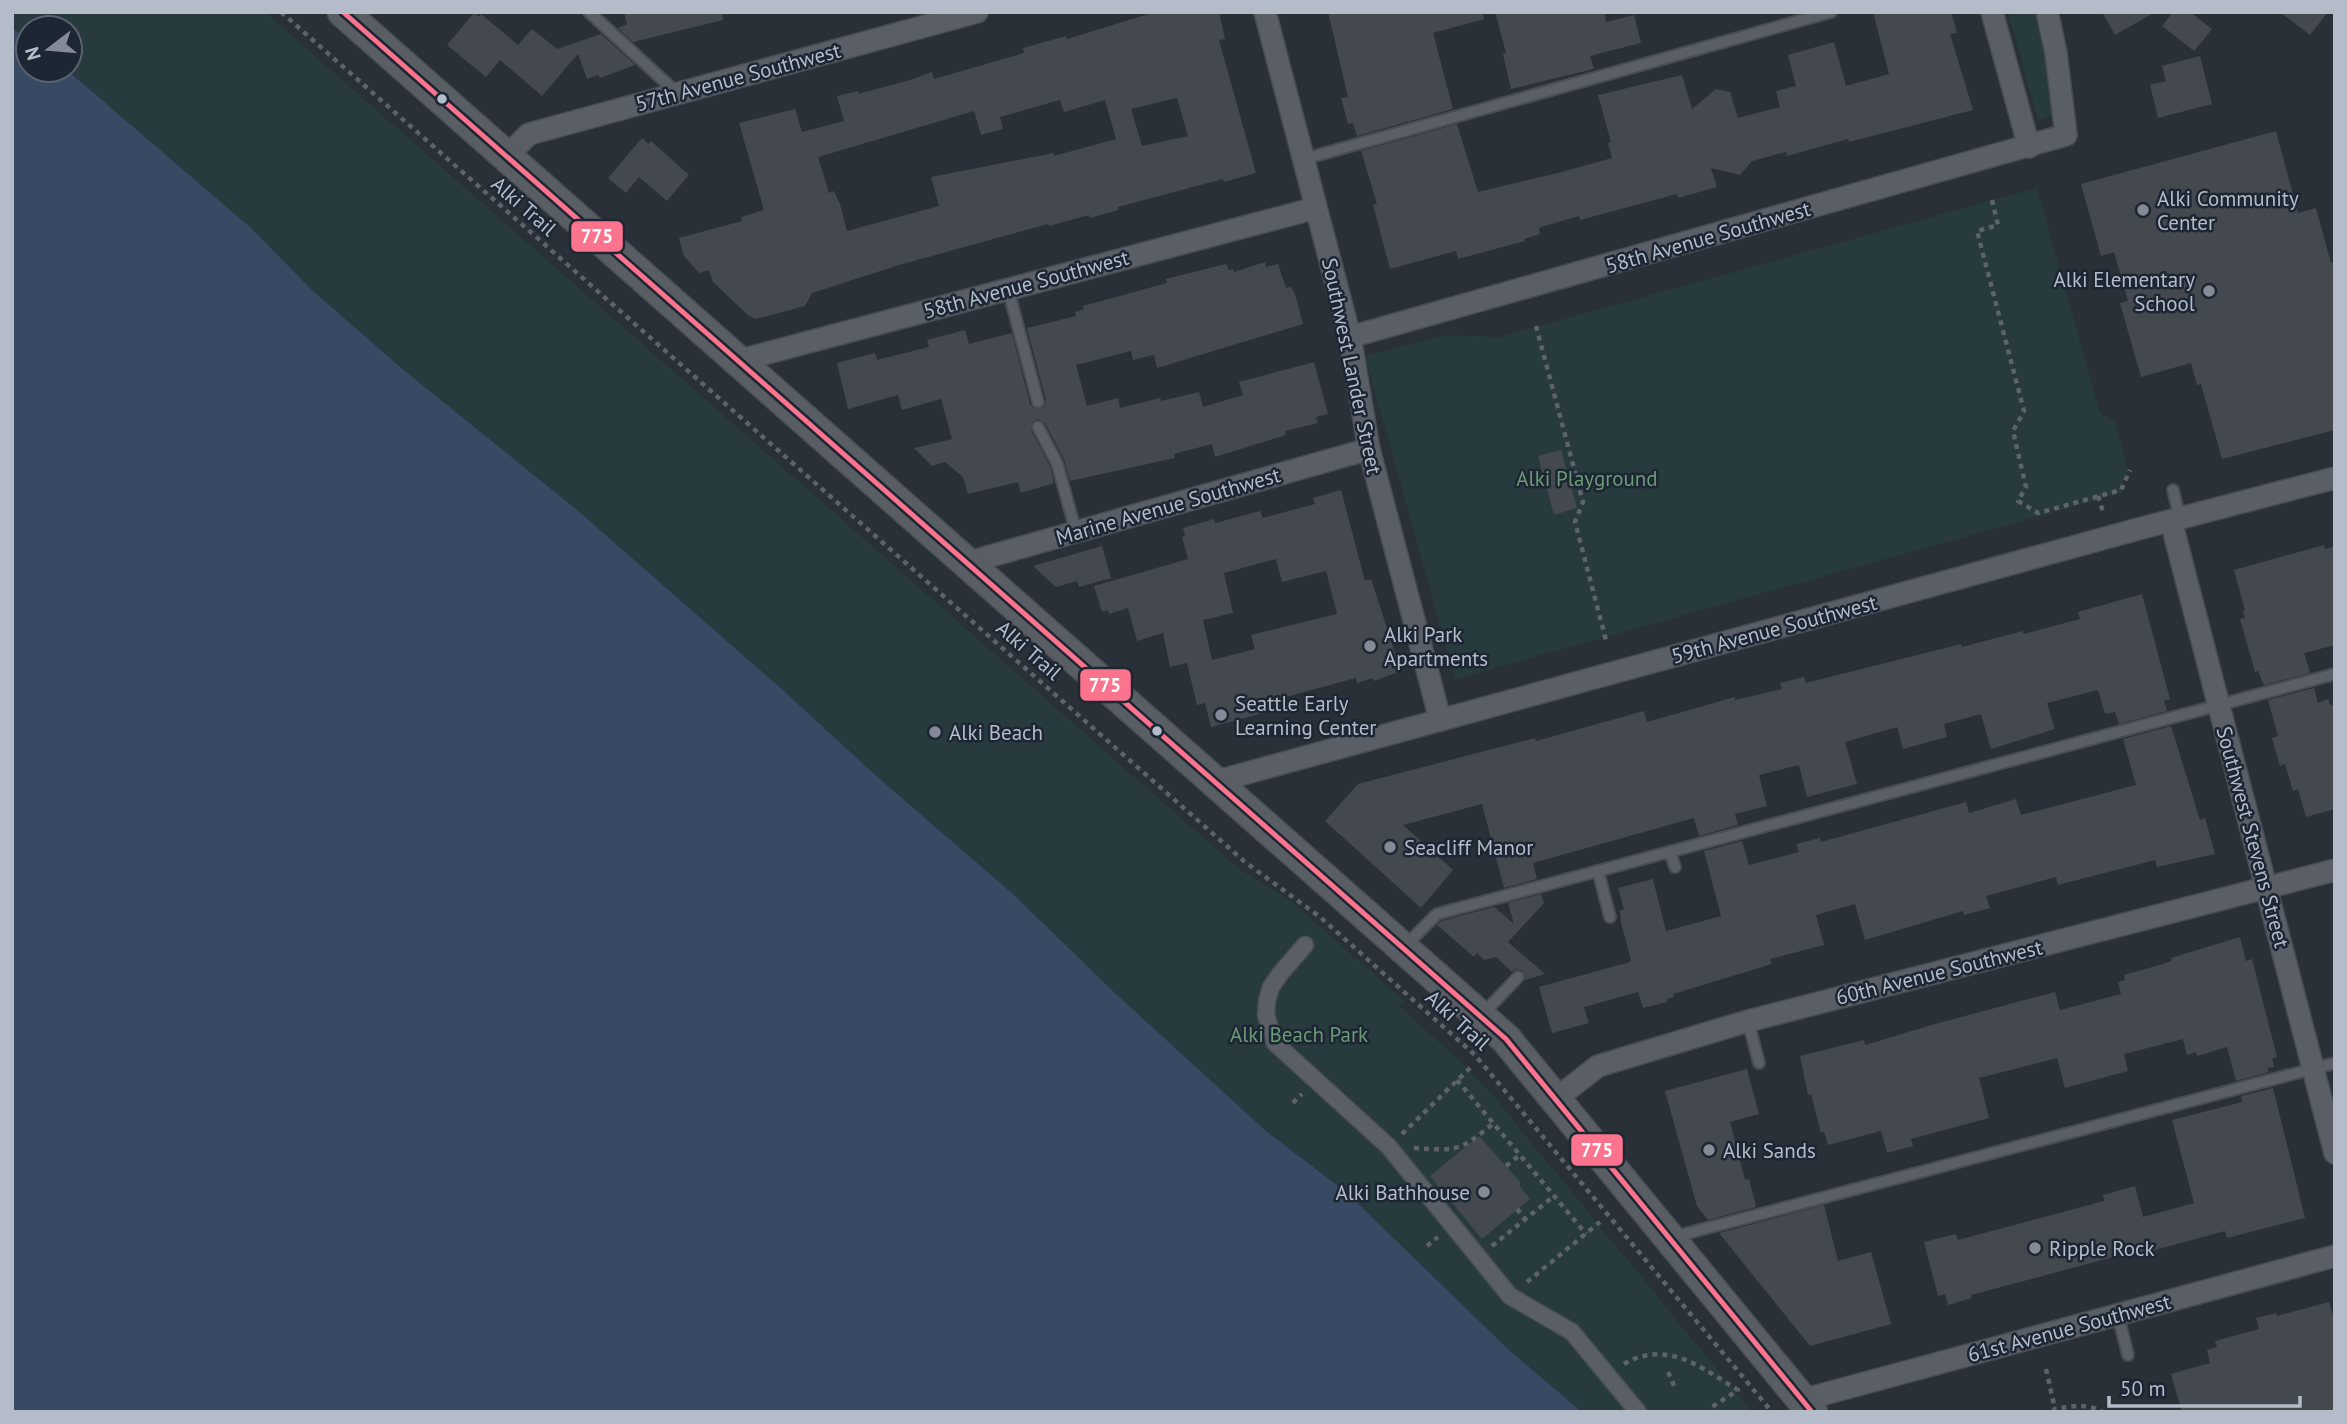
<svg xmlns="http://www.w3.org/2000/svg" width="2347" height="1424" viewBox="0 0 2347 1424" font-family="'PT Sans',sans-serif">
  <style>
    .green { fill: #273a3e }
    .water { fill: #384963 }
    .building { fill: #444950; fill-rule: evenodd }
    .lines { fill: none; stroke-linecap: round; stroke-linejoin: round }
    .service-casing { stroke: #484c53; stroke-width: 14 }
    .pedestrian-casing { stroke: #484c53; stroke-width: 19 }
    .minor-casing { stroke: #484c53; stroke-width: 24 }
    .secondary-casing { stroke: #484c53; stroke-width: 33 }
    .path { stroke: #5d636a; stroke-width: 4.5; stroke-dasharray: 5 5; stroke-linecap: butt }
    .service { stroke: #5a5e66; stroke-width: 10 }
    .pedestrian { stroke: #5a5e66; stroke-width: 16 }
    .minor { stroke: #5a5e66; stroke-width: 21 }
    .secondary { stroke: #595d64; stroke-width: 30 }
    .bus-1-casing { stroke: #1d2633; stroke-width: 10 }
    .bus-1 { stroke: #fc738d; stroke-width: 5 }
    .bus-dot { fill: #b4bcc9; stroke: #1d2633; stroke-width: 2.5 }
    .poi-dot { fill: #848b96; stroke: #1d2633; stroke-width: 2.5 }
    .labels { text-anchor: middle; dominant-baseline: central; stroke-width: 5; stroke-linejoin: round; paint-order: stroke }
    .street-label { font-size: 21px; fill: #b4bcc9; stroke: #1d2633 }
    .poi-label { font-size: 21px; fill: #b4bcc9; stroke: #1d2633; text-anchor: start }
    .park-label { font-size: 21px; fill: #6b9a76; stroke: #1d2633 }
    .line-badge { stroke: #1d2633; stroke-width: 2.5 }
    .badge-label { font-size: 19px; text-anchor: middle; font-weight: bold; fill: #fff }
  </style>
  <rect width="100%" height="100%" fill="#2a3038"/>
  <g class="green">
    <polygon points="12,12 265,12 1239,869 1290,900 1404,1001 1399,1006 1461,1062 1490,1092 1752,1412 1582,1412 1510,1351 1346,1192 1266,1131 1115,993 1013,894 873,773 785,692 576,509 406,372 312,290 250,227 67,70 70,70 70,28 28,28 28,40 12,28"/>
    <polygon points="2008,12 2064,12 2043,19 2054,113 2038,120"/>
    <polygon points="2037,188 2100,413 2115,422 2128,471 2121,486 2122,493 1455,679 1365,356 1444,335 1500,337"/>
  </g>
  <polygon class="water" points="12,28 28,40 28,70 67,70 250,227 312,290 406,372 576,509 785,692 873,773 1013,894 1115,993 1266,1131 1346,1192 1510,1351 1582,1412 12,1412"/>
  <g class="building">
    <polygon points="624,12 722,12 723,20 633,42 618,28 627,24"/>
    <path d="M 1155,12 L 1219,12 L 1225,39 L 1219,40 L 1256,173 L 1224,182 L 1223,179 L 1118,207 L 1118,210 L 1090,218 L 1089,215 L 1049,226 L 1048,224 L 899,265 L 812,293 L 805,306 L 756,319 L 749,316 L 713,282 L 709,270 L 699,273 L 684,256 L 679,238 L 742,221 L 741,217 L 764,210 L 739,123 L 795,109 L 802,132 L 844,121 L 837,96 L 858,91 L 858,94 L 910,80 L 932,72 L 934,79 L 1024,53 L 1023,48 L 1066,36 L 1067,39 ZM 1177,98 L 1188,136 L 1142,146 L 1131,109 ZM 1060,100 L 1064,112 L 1105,100 L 1116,139 L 1054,156 L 1054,153 L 931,177 L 939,206 L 847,231 L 840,204 L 834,191 L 829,193 L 818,157 L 974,111 L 981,135 L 1003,129 L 1000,117 Z"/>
    <polygon points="1328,12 1483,12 1484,19 1433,33 1453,109 1357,136 1353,123 1348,124 1341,98 1348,97"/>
    <polygon points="1495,12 1604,12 1606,22 1634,15 1641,43 1590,56 1594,69 1511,89 1503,54 1506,53"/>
    <polygon points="1873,12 1951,12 1957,33 1950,34 1973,110 1849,142 1848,139 1787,156 1786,152 1752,161 1740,175 1711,168 1717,187 1678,198 1677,194 1580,220 1579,216 1541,227 1539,228 1540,234 1524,239 1525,241 1458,259 1456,251 1390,269 1373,205 1377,204 1361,151 1457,124 1478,192 1562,172 1612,158 1608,143 1611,142 1598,95 1682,75 1692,109 1716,89 1730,92 1738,118 1780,107 1776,91 1796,86 1788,55 1834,42 1846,86 1889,74"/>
    <polygon points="2102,12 2155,12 2115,35"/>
    <polygon points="2173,12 2190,12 2212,29 2194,51 2162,26"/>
    <polygon points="2280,12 2328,12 2310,35"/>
    <polygon points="474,13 479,17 481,14 518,45 532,29 557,49 601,34 635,65 600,78 598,75 587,79 578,54 542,96 500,60 486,77 447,45"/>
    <polygon points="2200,56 2212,104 2158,118 2150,85 2166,81 2162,66"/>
    <polygon points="2276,131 2298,213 2316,208 2331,263 2335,262 2335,430 2222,459 2201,384 2197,385 2191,363 2141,377 2120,303 2128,301 2114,252 2101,256 2081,184"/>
    <polygon points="642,138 649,144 651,141 689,175 667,201 639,177 626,193 608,178"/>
    <polygon points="1265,262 1266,267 1278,264 1286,288 1291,287 1295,294 1303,324 1157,368 1154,355 1133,360 1131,351 1076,365 1087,406 1118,398 1120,408 1160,398 1161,401 1199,392 1203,407 1243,395 1239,382 1314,362 1328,414 1316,417 1318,423 1285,431 1286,435 1215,457 1212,444 1174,454 1175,458 1070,481 1064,459 1045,423 1038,419 1032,422 1031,430 1050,466 1054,483 1021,493 1018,482 968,494 963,477 945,462 932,466 914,448 952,439 941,399 902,410 898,395 848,409 837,363 875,353 877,360 929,347 927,340 965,330 969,344 1012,333 1030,404 1035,409 1041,409 1045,405 1046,400 1027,328 1076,316 1075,312 1084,309 1083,306 1167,283 1166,279 1226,264 1229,270 1233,269 1234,272"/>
    <polygon points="1561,450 1577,508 1554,515 1538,456"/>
    <path d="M 1341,490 L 1365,581 L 1371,579 L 1401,671 L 1374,681 L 1373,678 L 1357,683 L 1356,678 L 1264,703 L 1267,712 L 1211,727 L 1205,703 L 1197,705 L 1187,663 L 1170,667 L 1163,633 L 1137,641 L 1128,608 L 1109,614 L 1108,610 L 1102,612 L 1094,586 L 1188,559 L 1182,537 L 1185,536 L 1183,528 L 1214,519 L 1215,523 L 1260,511 L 1263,518 L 1315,504 L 1313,498 ZM 1276,559 L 1282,582 L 1326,571 L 1337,614 L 1251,635 L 1255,649 L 1212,660 L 1203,620 L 1233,613 L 1224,573 Z"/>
    <polygon points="2324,545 2325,549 2335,546 2335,645 2304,653 2310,673 2264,685 2258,671 2255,672 2240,619 2245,618 2243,611 2245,611 2234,570"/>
    <polygon points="1102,546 1111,578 1079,587 1077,581 1056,587 1033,566"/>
    <polygon points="2142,594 2170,699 2164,701 2167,711 2119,724 2115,712 2105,714 2098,690 2047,703 2055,729 1991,749 1981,714 1944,724 1947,737 1903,749 1897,727 1845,742 1857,784 1807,797 1799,765 1759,775 1767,806 1735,814 1738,825 1699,836 1694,818 1533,863 1537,879 1504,888 1482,804 1403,825 1453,870 1421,908 1325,821 1358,784 1535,738 1536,741 1644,711 1647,722 1735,697 1735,700 1782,689 1780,683 1804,677 1806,683 1961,644 1962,647 2023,631 2024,634 2080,619 2078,612"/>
    <polygon points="2314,688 2318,703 2328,699 2330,705 2335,704 2335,809 2306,817 2298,789 2293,791 2285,764 2280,766 2272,738 2278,736 2268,700"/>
    <polygon points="2171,726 2200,820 2205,818 2215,854 2157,867 2155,860 2058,885 2056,877 1986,896 1990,908 1964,915 1963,911 1865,940 1855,904 1816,915 1824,945 1770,959 1772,964 1673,994 1674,997 1667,999 1667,1002 1643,1008 1638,992 1584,1007 1589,1023 1552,1033 1539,987 1630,962 1631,960 1621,923 1620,911 1624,909 1618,888 1653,879 1666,931 1721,916 1704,851 1742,841 1749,865 1799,852 1796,844 1820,838 1821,842 1966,802 1969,813 2016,799 2021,815 2136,785 2123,739"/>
    <polygon points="1541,894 1544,903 1508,942 1545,974 1525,980 1523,971 1516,969 1512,972 1496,957 1484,960 1477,953 1474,957 1437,925 1441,921 1494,907 1514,924 1508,903"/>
    <polygon points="2240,937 2246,961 2252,959 2277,1057 2272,1059 2274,1067 2267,1068 2269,1072 2236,1081 2227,1047 2197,1056 2196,1052 2187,1055 2183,1039 2124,1054 2128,1071 2065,1088 2057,1058 1979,1078 1989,1118 1911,1139 1913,1146 1887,1153 1881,1131 1828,1145 1824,1132 1821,1133 1811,1094 1808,1095 1800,1056 1864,1040 1865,1045 1935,1024 2055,992 2060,1010 2121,994 2118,982 2125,980 2124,975 2163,964 2172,961 2171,958"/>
    <polygon points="1747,1069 1759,1114 1730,1122 1745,1180 1749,1179 1756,1207 1708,1220 1697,1206 1665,1091"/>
    <polygon points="2273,1088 2305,1218 2227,1238 2225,1231 2122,1259 2121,1255 1971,1295 1972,1298 1948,1305 1945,1294 1938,1296 1924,1242 1956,1234 1958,1240 2104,1201 2103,1195 2135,1186 2143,1217 2194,1203 2172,1120 2242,1102 2241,1096"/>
    <polygon points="1479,1136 1521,1183 1519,1185 1530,1199 1482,1239 1430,1176"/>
    <polygon points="1824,1205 1838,1261 1871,1252 1891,1324 1810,1346 1719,1233"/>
    <polygon points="2329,1302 2335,1323 2335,1412 2182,1412 2171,1374 2210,1363 2207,1350 2217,1347 2215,1341 2259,1329 2256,1318 2276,1313 2277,1316"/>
  </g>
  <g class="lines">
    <defs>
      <g id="service">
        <polyline points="589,12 677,93"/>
        <polyline points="1304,159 1831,12"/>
        <polyline points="1008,289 1038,402"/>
        <polyline points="1038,427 1057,463 1076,532"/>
        <polyline points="2173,490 2180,519"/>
        <polyline points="1670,852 1675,867"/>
        <polyline points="1598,871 1610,917"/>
        <polyline points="1404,947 1437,914 2335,674"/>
        <polyline points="1481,1016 1518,977"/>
        <polyline points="1748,1021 1759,1063"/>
        <polyline points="1673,1237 2335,1063"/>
        <polyline points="2118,1315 2128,1355"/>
      </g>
      <polyline id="pedestrian" points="1305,945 1280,974 1271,987 1267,1001 1266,1015 1275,1043 1389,1147 1510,1296 1572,1332 1638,1412"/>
      <g id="minor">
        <polyline points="1265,12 1350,337 1369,449 1440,719"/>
        <polyline points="1992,12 2029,147"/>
        <polyline points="507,156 529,134 977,12"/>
        <polyline points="1350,337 2066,135 2056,53 2048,16"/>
        <polyline points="737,361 1316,208"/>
        <polyline points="2171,521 2335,1153"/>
        <polyline points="966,563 1369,449"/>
        <polyline points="1214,782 2142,528 2335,478"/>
        <polyline points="1556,1099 1598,1066 1748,1021 2335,870"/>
        <polyline points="1802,1400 2335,1256"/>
      </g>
      <polyline id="secondary" points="343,12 1506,1039 1812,1412"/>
    </defs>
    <use href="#service" class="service-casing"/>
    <use href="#pedestrian" class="pedestrian-casing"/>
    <use href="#minor" class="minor-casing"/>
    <use href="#secondary" class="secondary-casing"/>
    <g class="path">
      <polyline points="281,12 1245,862 1320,917 1475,1055 1772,1412"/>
      <polyline points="1992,200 1998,225 1977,231 2024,411 2013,431 2026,487 2018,501 2038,513 2121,490 2130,470"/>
      <polyline points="1536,326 1583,502 1575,522 1607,644"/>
      <polyline points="2098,496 2103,512"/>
      <polyline points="1457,1080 1586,1234"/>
      <polyline points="1293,1103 1302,1094"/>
      <polyline points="1402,1134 1471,1067"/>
      <path d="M 1414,1148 C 1460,1151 1459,1151 1494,1123"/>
      <polyline points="1506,1166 1520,1155"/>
      <polyline points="1517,1209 1525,1219"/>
      <polyline points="1427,1246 1438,1237"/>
      <polyline points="1492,1246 1554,1196"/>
      <polyline points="1527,1282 1600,1222"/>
      <path d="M 1624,1364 C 1667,1339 1702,1368 1738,1390 L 1712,1407"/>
      <polyline points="2046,1369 2055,1409"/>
      <polyline points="1668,1372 1675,1388"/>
      <path d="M 2053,1412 L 2055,1409 C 2073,1406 2087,1403 2103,1412"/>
    </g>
    <use href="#service" class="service"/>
    <use href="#pedestrian" class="pedestrian"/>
    <use href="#minor" class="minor"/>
    <use href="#secondary" class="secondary"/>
    <defs>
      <polyline id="bus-1" points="343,12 1506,1039 1812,1412"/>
    </defs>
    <use href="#bus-1" class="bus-1-casing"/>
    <use href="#bus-1" class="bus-1"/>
  </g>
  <g class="bus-dot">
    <circle cx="442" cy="99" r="6"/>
    <circle cx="1157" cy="731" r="6"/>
  </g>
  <g class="poi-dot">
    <circle cx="2143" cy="210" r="7"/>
    <circle cx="2209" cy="291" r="7"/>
    <circle cx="1370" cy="646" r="7"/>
    <circle cx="1221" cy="715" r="7"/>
    <circle cx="935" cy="732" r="7"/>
    <circle cx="1390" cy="847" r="7"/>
    <circle cx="1709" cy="1150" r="7"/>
    <circle cx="1484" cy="1192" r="7"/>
    <circle cx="2035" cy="1248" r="7"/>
  </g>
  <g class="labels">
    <g class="street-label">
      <text transform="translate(738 77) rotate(-15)">57th Avenue Southwest</text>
      <text transform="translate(524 206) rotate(41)">Alki Trail</text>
      <text transform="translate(1708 237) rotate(-16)">58th Avenue Southwest</text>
      <text transform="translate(1026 284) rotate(-15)">58th Avenue Southwest</text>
      <text transform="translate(1352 366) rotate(78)">Southwest Lander Street</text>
      <text transform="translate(1168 506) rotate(-16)">Marine Avenue Southwest</text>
      <text transform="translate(1774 629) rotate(-15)">59th Avenue Southwest</text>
      <text transform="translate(1029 650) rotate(41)">Alki Trail</text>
      <text transform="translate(2253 837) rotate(75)">Southwest Stevens Street</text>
      <text transform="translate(1939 972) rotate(-14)">60th Avenue Southwest</text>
      <text transform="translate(1458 1020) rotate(42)">Alki Trail</text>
      <text transform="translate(2069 1328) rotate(-15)">61st Avenue Southwest</text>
    </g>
    <g class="poi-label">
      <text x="2157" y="198">Alki Community<tspan x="2157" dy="24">Center</tspan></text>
      <text x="2195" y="279" text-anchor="end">Alki Elementary<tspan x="2195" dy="24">School</tspan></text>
      <text x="1384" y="634">Alki Park<tspan x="1384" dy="24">Apartments</tspan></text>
      <text x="1235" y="703">Seattle Early<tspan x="1235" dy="24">Learning Center</tspan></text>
      <text x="949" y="732">Alki Beach</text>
      <text x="1404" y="847">Seacliff Manor</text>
      <text x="1723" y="1150">Alki Sands</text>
      <text x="1470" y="1192" text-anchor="end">Alki Bathhouse</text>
      <text x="2049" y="1248">Ripple Rock</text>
    </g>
    <g class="park-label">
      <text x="1587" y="478">Alki Playground</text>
      <text x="1299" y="1034">Alki Beach Park</text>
    </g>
  </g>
  <g class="line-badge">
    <rect x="570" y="220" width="54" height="33" rx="7" fill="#fc738d"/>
    <rect x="1079" y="668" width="53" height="34" rx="7" fill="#fc738d"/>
    <rect x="1570" y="1133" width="54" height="34" rx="7" fill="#fc738d"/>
  </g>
  <g class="badge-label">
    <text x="597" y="243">775</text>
    <text x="1105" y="692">775</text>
    <text x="1597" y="1157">775</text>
  </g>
  <rect width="2347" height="1424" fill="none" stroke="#b4bcc9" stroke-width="28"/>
  <g transform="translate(49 49) rotate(254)"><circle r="33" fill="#1d2633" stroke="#59626f" stroke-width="2"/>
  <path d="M0-5L12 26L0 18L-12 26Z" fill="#848b96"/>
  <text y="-10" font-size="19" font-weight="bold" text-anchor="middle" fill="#b4bcc9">N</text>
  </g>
  <path d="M2109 1396v10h191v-10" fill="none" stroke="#b4bcc9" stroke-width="3.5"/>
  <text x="2120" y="1396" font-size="21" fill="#b4bcc9" stroke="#1d2633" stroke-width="5" paint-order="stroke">50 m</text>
</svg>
